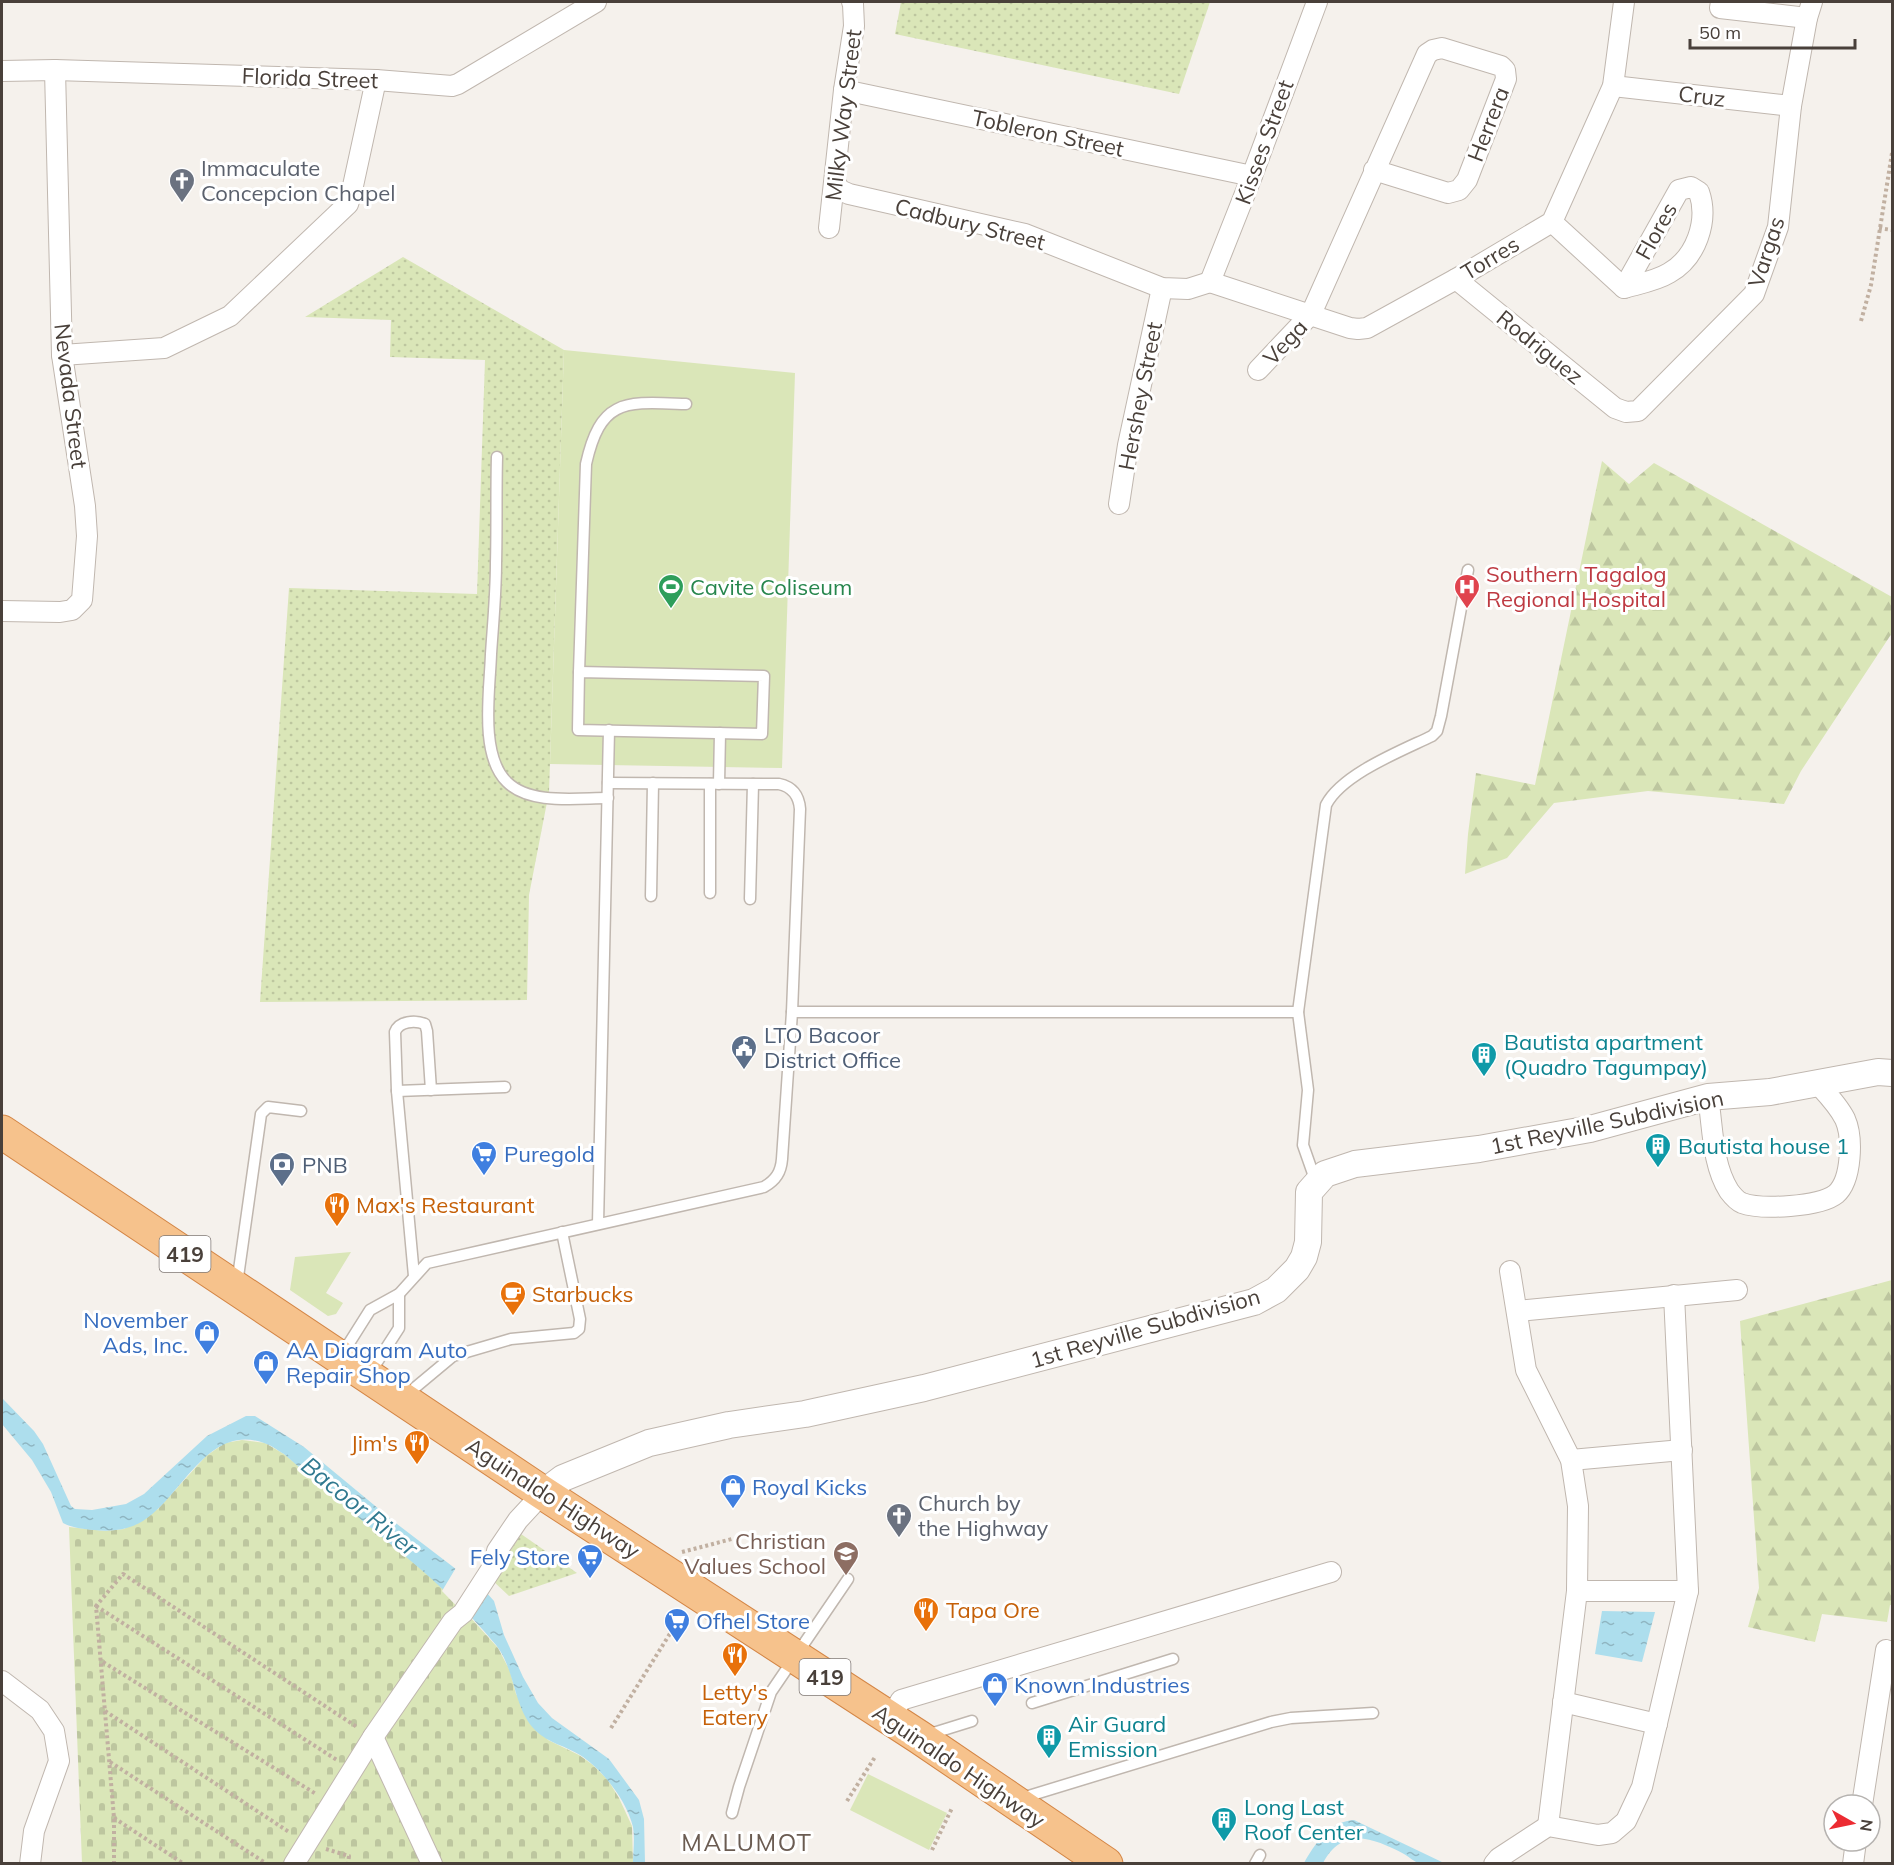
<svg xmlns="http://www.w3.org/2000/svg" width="1894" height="1865" viewBox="0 0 1894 1865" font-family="Mulish,sans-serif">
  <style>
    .grass { fill: url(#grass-dots) }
    .forest { fill: url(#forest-firs) }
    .cemetery { fill: url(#cemetery-stones) }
    .garden { fill: #dae6b8 }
    .water { fill: url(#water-ripples) }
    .pier { fill: #f5f1ec }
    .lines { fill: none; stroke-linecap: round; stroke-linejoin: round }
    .service-casing { stroke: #c0b7af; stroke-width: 13 }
    .minor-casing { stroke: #c0b7af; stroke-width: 22 }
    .tertiary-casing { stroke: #c0b7af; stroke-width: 28 }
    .trunk-casing { stroke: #d48646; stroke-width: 35 }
    .path { stroke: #c1b0a1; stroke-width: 4; stroke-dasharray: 3 3; stroke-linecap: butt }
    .service { stroke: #fff; stroke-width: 10 }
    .minor { stroke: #fff; stroke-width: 20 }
    .tertiary { stroke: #fff; stroke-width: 26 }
    .trunk { stroke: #f6c28c; stroke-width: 33 }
    .labels { text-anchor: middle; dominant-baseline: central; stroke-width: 6; stroke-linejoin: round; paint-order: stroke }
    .shield { fill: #fff; stroke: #807975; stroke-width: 1.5 }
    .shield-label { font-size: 21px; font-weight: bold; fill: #49403a }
    .street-label { font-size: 22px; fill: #49403a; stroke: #fff }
    .worship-label { font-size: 22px; fill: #5b616d; stroke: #fff; text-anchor: start }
    .health-label { font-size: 22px; fill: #be3a42; stroke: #fff; text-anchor: start }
    .leisure-label { font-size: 22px; fill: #27864d; stroke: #fff; text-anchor: start }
    .service-label { font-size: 22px; fill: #4e5e75; stroke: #fff; text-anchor: start }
    .culture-label { font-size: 22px; fill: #0d838f; stroke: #fff; text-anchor: start }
    .shop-label { font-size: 22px; fill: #366cbe; stroke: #fff; text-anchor: start }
    .food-label { font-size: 22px; fill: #c56008; stroke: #fff; text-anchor: start }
    .education-label { font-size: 22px; fill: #785e54; stroke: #fff; text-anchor: end }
    .water-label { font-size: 24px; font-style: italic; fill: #30798f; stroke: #fff }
    .neighbourhood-label { font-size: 24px; letter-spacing: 1.5px; fill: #6b5c52; stroke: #fff }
  </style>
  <defs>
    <pattern id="grass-dots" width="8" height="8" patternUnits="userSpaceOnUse" patternTransform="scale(1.5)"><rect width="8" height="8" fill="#dae6b8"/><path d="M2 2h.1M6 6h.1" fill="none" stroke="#bdc69f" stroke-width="1.8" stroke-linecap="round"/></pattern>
    <pattern id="forest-firs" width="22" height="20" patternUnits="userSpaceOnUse" patternTransform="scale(1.5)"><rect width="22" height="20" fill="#dae6b8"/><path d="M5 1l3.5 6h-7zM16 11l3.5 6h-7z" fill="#bdc69f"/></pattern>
    <pattern id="cemetery-stones" width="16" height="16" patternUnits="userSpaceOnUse" patternTransform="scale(1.5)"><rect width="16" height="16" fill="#dae6b8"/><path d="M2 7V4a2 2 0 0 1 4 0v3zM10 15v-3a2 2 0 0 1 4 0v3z" fill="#bdc69f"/></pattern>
    <pattern id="water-ripples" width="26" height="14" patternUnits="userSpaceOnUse" patternTransform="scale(1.5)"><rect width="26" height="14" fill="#addeed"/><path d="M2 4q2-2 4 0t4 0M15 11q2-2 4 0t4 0" fill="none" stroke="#8fb5c1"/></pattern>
  </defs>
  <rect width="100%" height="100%" fill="#f5f1ec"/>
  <g class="grass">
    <polygon points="901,2 1210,2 1179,94 895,34"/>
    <polygon points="403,257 564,350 549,792 529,895 527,1000 260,1002 289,588 477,594 485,360 390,357 391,320 305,317"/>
    <polygon points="521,1534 577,1573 509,1596 492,1580"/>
  </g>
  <g class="forest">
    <polygon points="1602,461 1629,484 1654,463 1892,597 1892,633 1801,771 1784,804 1648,791 1554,803 1507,858 1465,874 1468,834 1476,773 1535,785"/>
    <polygon points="1892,1280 1892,1605 1890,1605 1887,1622 1822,1614 1815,1642 1748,1627 1759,1588 1740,1321"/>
  </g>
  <polygon class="cemetery" points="242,1440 265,1443 284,1454 442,1586 498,1648 510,1671 516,1694 548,1740 579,1755 593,1765 608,1780 619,1798 632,1826 633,1863 82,1863 69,1527 105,1531 124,1529 158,1509 206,1456 225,1443"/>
  <g class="garden">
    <polygon points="564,350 795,373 782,768 550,764"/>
    <polygon points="351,1252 326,1293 343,1303 336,1314 328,1316 290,1290 295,1257"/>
    <polygon points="868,1774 947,1813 929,1850 850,1810"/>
  </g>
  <g class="water">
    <path d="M 2,1398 L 34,1431 L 43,1444 L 71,1506 L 75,1509 L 92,1510 L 126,1504 L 144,1494 L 207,1436 L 246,1416 L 255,1416 L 304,1447 L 397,1524 L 486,1592 L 494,1601 L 504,1635 L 523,1677 L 538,1703 L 552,1718 L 609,1759 L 639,1800 L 644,1819 L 645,1863 L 633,1863 C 633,1852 635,1839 633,1827 C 627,1801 602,1769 580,1755 C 566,1746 548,1743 536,1731 C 513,1709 516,1670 496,1645 C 464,1606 427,1574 388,1542 C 353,1513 318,1484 284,1454 C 277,1450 271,1445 264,1443 C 207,1423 182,1497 143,1521 C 128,1530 111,1532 94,1530 C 83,1529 73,1528 63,1523 L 51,1492 L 32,1460 L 2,1424 Z"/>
    <polygon points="1602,1611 1655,1612 1642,1662 1595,1654"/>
    <path d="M 1354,1820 L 1444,1863 C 1437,1864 1428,1865 1420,1864 C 1415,1862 1409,1857 1404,1854 C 1373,1838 1343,1826 1323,1863 L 1304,1863 C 1314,1845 1330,1821 1354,1820 Z"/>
  </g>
  <polygon class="pier" points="457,1566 489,1590 470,1620 442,1591"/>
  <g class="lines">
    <defs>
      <g id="service">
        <path d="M 497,457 C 496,492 497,527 496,563 C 496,593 493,624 491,654 C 490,689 479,755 507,782 C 530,805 577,798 608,798"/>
        <polygon points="579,672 764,676 762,734 578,730"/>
        <path d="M 579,672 L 586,464 C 601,397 626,402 686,404"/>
        <polyline points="719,784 720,733"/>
        <polyline points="710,893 710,784"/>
        <polyline points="651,896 653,783"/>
        <polyline points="750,899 753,784"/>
        <polyline points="792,1012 1298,1012"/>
        <polyline points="397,1091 505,1087"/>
        <path d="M 1316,1182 L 1303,1145 L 1308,1090 L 1298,1012 L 1326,805 C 1342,774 1401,751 1432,736 L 1437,731 L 1441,716 L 1468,570"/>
        <polyline points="598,1224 609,730"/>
        <path d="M 414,1276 L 397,1091 L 395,1032 C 399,1021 415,1020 425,1024 L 427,1031 L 431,1090"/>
        <polyline points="237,1284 261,1114 268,1107 301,1111"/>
        <path d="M 341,1356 L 370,1310 L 399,1294 L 427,1263 L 764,1187 C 776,1180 781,1172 782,1159 L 792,1012 L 800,809 C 799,796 793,787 779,784 L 608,783"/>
        <polyline points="370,1373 399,1328 399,1294"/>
        <polyline points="405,1396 453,1356 511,1339 574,1333 579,1329 580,1319 562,1232"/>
        <polyline points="1032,1703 1173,1659"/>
        <polyline points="927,1735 972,1721"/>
        <polyline points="1022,1798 1271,1722 1291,1718 1373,1713"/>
        <polyline points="732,1813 739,1787 771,1692 848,1579"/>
        <polyline points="1255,1864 1260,1855"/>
      </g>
      <g id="minor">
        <polyline points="1721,2 1720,8 1807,18"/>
        <polyline points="2,71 55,70 376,80 452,86 458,84 596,2"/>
        <polyline points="1613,86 1791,106"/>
        <polyline points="844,90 1252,176"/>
        <polyline points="835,182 840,190 849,194 1025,234 1162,288 1188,289 1210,282"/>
        <path d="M 1691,187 L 1699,192 C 1709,221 1696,258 1669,273 C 1656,281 1638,284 1624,288 L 1679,190 Z"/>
        <polyline points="1552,222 1624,288"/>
        <polyline points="829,228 844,90 854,26 853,4 852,2"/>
        <polyline points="1456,279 1615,408 1626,412 1638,411 1754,294 1778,227 1791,106 1807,18 1812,2"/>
        <polyline points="1210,282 1350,328 1358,329 1367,328 1456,279 1552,222 1613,86 1624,2"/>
        <polyline points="1210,282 1252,176 1317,2"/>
        <polyline points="62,355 164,348 230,316 348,204 351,195 376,80"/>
        <polyline points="1258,370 1311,314 1427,54 1433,50 1442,48 1501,66 1505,70 1506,79 1467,180 1459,190 1448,193 1374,170"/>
        <polyline points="1119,504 1128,445 1162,288"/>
        <polyline points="2,611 60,612 72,610 82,600 87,536 85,506 62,355 55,70"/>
        <path d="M 1708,1097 C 1713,1128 1712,1164 1729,1191 C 1732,1195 1737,1201 1742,1203 C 1761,1210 1820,1207 1836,1194 C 1852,1180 1853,1137 1845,1119 C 1838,1105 1827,1094 1817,1083"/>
        <polyline points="1510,1271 1526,1370 1571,1460 1578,1506 1577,1591 1548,1826"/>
        <polyline points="1517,1311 1737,1290"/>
        <polyline points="1571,1460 1682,1450"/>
        <polyline points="1577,1591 1688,1591"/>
        <polyline points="2,1681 40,1710 54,1731 59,1761 34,1831 30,1864"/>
        <polyline points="1563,1702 1657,1724"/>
        <polyline points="890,1719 901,1700 1331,1572"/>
        <polyline points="373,1737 432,1864"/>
        <polyline points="1862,1805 1886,1650"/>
        <polyline points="294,1864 373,1737 453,1621 463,1613 494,1565 497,1551 518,1520 543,1493"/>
        <polyline points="1494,1864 1499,1858 1548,1826 1598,1835 1612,1833 1626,1821 1642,1787 1688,1591 1674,1295"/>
        <polyline points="1853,1864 1856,1841"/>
      </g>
      <polyline id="tertiary" points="543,1493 563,1478 649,1443 729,1425 805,1414 924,1388 1254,1302 1276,1290 1297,1269 1304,1257 1308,1242 1309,1192 1325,1174 1355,1164 1479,1149 1590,1129 1708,1097 1770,1092 1878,1072 1892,1073"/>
      <polyline id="trunk" points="2,1132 543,1493 919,1737 1106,1864"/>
    </defs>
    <use href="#service" class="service-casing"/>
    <use href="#minor" class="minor-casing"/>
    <use href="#tertiary" class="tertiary-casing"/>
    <use href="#trunk" class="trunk-casing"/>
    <g class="path">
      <polyline points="1879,228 1892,230"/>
      <polyline points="1861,321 1871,285 1892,153"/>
      <polyline points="682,1552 732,1539"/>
      <polyline points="96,1606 337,1760"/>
      <polyline points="103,1662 316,1794"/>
      <polyline points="105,1711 289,1832"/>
      <polyline points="611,1728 676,1624"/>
      <polyline points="110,1762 267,1864"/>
      <polyline points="847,1801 875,1757"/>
      <polyline points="114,1818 184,1864"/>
      <polyline points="326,1849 349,1856 348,1864"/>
      <polyline points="932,1850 952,1808"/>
      <polyline points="114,1864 114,1818 96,1606 123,1574 357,1727"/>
    </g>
    <use href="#service" class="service"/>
    <use href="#minor" class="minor"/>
    <use href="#tertiary" class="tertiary"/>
    <use href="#trunk" class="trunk"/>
  </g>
  <defs>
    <symbol id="church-pin" viewBox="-11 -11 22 30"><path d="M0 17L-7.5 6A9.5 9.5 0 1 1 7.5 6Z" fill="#6b7280" stroke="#fff"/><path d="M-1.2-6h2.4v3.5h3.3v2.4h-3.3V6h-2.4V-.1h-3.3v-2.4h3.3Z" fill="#fff"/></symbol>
    <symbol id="stadium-pin" viewBox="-11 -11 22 30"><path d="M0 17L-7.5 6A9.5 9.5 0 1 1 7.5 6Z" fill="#2e9e5b" stroke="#fff"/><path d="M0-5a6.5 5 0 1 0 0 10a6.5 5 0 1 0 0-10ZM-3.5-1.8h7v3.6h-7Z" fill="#fff"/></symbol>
    <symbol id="hospital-pin" viewBox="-11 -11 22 30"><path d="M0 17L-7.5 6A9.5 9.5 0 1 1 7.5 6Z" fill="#e0444e" stroke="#fff"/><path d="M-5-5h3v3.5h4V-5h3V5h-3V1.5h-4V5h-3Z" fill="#fff"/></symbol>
    <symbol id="civic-pin" viewBox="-11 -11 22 30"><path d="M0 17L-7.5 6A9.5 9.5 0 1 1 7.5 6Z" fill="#5c6f8a" stroke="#fff"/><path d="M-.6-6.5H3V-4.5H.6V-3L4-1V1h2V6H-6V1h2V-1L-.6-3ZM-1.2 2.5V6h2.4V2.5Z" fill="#fff"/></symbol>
    <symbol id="building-pin" viewBox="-11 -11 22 30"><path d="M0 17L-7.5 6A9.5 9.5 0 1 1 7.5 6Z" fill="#0f9aa8" stroke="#fff"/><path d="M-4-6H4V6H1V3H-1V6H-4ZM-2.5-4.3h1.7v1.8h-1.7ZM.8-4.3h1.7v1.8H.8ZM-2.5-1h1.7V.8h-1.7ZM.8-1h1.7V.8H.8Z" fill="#fff"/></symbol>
    <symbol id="supermarket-pin" viewBox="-11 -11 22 30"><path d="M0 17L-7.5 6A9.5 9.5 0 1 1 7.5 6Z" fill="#3f7fe0" stroke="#fff"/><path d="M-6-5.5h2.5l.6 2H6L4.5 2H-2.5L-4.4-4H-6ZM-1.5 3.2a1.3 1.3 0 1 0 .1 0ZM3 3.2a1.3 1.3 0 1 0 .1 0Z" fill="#fff"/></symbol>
    <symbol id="bank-pin" viewBox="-11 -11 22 30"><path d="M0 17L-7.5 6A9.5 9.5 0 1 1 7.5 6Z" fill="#5c6f8a" stroke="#fff"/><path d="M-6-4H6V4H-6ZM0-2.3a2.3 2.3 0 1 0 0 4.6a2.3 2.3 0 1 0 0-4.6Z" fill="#fff"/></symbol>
    <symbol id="restaurant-pin" viewBox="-11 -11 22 30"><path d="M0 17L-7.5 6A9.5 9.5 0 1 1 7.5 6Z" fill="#e8710a" stroke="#fff"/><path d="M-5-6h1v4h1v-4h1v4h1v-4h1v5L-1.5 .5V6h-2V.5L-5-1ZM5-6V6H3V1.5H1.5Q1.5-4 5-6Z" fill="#fff"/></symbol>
    <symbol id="cafe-pin" viewBox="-11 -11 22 30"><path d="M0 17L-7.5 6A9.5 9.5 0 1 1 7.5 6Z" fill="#e8710a" stroke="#fff"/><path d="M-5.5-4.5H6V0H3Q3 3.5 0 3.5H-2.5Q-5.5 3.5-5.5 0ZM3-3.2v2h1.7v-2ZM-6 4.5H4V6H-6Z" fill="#fff"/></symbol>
    <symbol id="shop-pin" viewBox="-11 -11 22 30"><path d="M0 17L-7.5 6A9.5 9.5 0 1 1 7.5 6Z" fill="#3f7fe0" stroke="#fff"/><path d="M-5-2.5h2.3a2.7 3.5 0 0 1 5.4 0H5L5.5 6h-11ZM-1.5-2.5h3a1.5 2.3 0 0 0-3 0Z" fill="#fff"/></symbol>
    <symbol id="school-pin" viewBox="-11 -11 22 30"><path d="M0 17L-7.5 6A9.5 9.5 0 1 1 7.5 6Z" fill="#8d6e63" stroke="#fff"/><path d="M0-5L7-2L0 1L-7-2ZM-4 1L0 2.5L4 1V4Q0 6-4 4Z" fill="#fff"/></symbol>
  </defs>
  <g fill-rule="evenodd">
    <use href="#church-pin" x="167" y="166" width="30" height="40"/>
    <use href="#stadium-pin" x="656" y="572" width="30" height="40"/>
    <use href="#hospital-pin" x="1452" y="572" width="30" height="40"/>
    <use href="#civic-pin" x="729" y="1033" width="30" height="40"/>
    <use href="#building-pin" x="1469" y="1040" width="30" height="40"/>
    <use href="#building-pin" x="1643" y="1131" width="30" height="40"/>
    <use href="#supermarket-pin" x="469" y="1139" width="30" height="40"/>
    <use href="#bank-pin" x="267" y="1150" width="30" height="40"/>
    <use href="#restaurant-pin" x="322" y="1190" width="30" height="40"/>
    <use href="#cafe-pin" x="498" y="1279" width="30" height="40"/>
    <use href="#shop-pin" x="192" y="1318" width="30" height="40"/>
    <use href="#shop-pin" x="251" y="1348" width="30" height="40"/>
    <use href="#restaurant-pin" x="402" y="1428" width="30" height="40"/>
    <use href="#shop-pin" x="718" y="1472" width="30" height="40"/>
    <use href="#church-pin" x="884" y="1501" width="30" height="40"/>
    <use href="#school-pin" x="831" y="1539" width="30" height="40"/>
    <use href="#supermarket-pin" x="575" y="1542" width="30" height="40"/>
    <use href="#restaurant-pin" x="911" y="1595" width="30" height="40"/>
    <use href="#supermarket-pin" x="662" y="1606" width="30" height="40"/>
    <use href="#restaurant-pin" x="720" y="1640" width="30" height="40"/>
    <use href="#shop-pin" x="980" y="1670" width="30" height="40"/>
    <use href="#building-pin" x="1034" y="1722" width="30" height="40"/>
    <use href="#building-pin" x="1209" y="1805" width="30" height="40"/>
  </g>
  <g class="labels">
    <g class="shield">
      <rect x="159.5" y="1236" width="51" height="36" rx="4.5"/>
      <rect x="799.5" y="1659" width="51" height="36" rx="4.5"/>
    </g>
    <g class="shield-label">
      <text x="185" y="1254">419</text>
      <text x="825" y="1677">419</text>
    </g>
    <g class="street-label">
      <text transform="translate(310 78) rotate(2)">Florida Street</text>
      <text transform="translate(1702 96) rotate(7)">Cruz</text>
      <text transform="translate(843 115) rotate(-83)">Milky Way Street</text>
      <text transform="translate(1488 124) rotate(-69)">Herrera</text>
      <text transform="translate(1048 133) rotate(12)">Tobleron Street</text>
      <text transform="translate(1264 142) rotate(-70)">Kisses Street</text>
      <text transform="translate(970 224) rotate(14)">Cadbury Street</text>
      <text transform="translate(1656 231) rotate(-61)">Flores</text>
      <text transform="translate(1766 252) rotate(-72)">Vargas</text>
      <text transform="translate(1490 258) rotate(-31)">Torres</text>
      <text transform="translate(1285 342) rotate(-47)">Vega</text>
      <text transform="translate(1540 347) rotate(39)">Rodriguez</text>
      <text transform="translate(71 396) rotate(83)">Nevada Street</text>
      <text transform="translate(1140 396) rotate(-79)">Hershey Street</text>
      <text transform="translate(1607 1122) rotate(-12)">1st Reyville Subdivision</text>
      <text transform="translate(1145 1328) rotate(-16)">1st Reyville Subdivision</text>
      <text transform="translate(553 1498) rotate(33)">Aguinaldo Highway</text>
      <text transform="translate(959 1766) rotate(34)">Aguinaldo Highway</text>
    </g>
    <g class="worship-label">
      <text x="201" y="168">Immaculate<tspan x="201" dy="25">Concepcion Chapel</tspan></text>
      <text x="918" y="1503">Church by<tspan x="918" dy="25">the Highway</tspan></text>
    </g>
    <g class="health-label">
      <text x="1486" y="574">Southern Tagalog<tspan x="1486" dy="25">Regional Hospital</tspan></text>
    </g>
    <g class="leisure-label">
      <text x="690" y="587">Cavite Coliseum</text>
    </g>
    <g class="service-label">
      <text x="764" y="1035">LTO Bacoor<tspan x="764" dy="25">District Office</tspan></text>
      <text x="302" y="1165">PNB</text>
    </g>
    <g class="culture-label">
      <text x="1504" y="1042">Bautista apartment<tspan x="1504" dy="25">(Quadro Tagumpay)</tspan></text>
      <text x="1678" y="1146">Bautista house 1</text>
      <text x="1068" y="1724">Air Guard<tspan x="1068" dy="25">Emission</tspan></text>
      <text x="1244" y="1807">Long Last<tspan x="1244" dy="25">Roof Center</tspan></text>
    </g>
    <g class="shop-label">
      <text x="504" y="1154">Puregold</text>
      <text x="188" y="1320" text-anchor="end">November<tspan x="188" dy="25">Ads, Inc.</tspan></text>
      <text x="286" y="1350">AA Diagram Auto<tspan x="286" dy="25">Repair Shop</tspan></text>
      <text x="752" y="1487">Royal Kicks</text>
      <text x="570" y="1557" text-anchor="end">Fely Store</text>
      <text x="696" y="1621">Ofhel Store</text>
      <text x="1014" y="1685">Known Industries</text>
    </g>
    <g class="food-label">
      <text x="356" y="1205">Max's Restaurant</text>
      <text x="532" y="1294">Starbucks</text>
      <text x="398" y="1443" text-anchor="end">Jim's</text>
      <text x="946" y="1610">Tapa Ore</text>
      <text x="735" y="1692" text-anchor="middle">Letty's<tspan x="735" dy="25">Eatery</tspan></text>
    </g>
    <g class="education-label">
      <text x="826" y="1541">Christian<tspan x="826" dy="25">Values School</tspan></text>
    </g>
    <g class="water-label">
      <text transform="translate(360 1506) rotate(39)">Bacoor River</text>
    </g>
    <g class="neighbourhood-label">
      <text x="747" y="1842">MALUMOT</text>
    </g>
  </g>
  <rect width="1894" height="1865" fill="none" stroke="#49403a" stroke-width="6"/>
  <g transform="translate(1852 1823) rotate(99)"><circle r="28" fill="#ffffff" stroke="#b6b3b0" stroke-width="1.5"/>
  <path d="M0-4.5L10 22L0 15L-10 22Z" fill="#ec2b32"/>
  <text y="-9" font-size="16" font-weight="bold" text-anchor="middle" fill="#49403a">N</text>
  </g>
  <path d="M1690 39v9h165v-9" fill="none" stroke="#49403a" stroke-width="3"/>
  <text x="1699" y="39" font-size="18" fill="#49403a" stroke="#ffffff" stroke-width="4.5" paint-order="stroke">50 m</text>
</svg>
